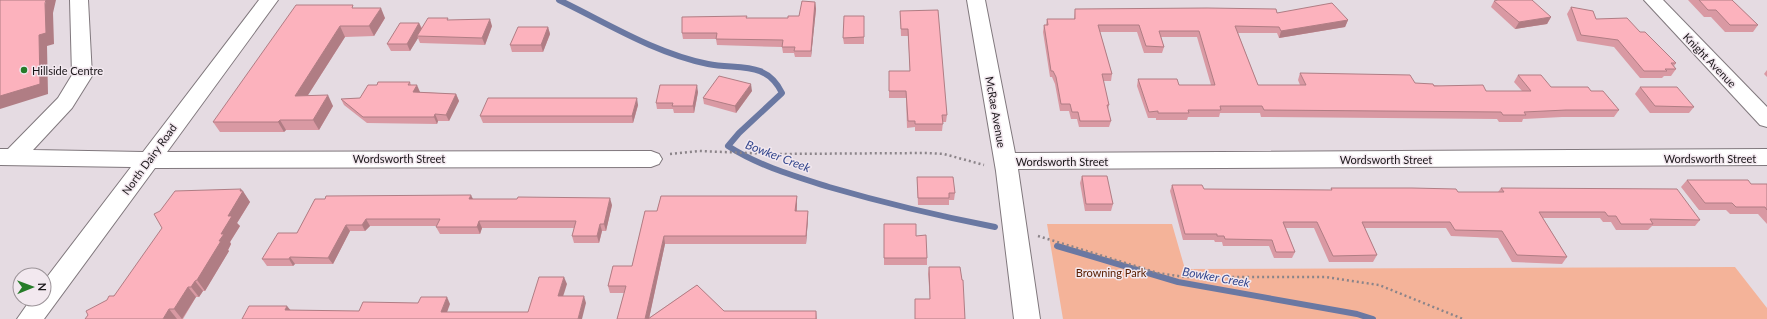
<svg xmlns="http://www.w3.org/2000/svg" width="1767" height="319" viewBox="0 0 1767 319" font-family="Lato,sans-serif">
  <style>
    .green { fill: #f4b399 }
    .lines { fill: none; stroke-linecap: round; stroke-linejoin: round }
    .stream { stroke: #6a78a2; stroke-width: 6 }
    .minor-casing { stroke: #80787d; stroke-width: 2 }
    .path { stroke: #8b8489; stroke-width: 2.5; stroke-dasharray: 2 3; stroke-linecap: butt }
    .minor { fill: #fff; fill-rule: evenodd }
    .wall { fill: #d999a3 }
    .shaded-wall { fill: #b07d84 }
    .building { fill: #fcb2bd; stroke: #b07d84 }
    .poi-dot { fill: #267c29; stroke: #f2e8ef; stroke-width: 1.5 }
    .labels { text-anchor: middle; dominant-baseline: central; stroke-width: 3; stroke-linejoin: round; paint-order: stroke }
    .street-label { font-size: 11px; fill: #1a1619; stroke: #f2e8ef }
    .poi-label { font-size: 11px; fill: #1a1619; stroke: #f2e8ef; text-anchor: start }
    .park-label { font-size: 11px; fill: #5b2003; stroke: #f2e8ef }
    .water-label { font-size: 12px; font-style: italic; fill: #35488e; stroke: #f2e8ef }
  </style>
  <rect width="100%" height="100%" fill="#e5dbe2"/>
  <polygon class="green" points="1047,224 1172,224 1185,269 1735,267 1767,308 1767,319 1063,319"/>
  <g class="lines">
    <g class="stream">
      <path d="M 559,0 C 607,23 654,53 708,64 C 738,70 766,60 782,93 L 739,133 L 728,146 C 759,166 794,176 829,187 C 884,203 939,216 995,227"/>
      <polyline points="1057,246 1178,282 1357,314 1373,319"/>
    </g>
    <defs>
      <g id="minor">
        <polygon points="70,0 88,0 92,76 72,108 33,150 143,152 259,0 278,0 167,152 651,151 659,154 662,159 659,164 651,167 155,168 44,319 17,319 31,299 44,299 44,281 131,167 0,165 0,149 8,149 58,98 72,75"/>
        <polygon points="967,0 985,0 1015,153 1767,149 1767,165 1018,169 1040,319 1014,319 996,171"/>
        <polygon points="1644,0 1663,0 1767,107 1767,127 1760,125"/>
      </g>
    </defs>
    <use href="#minor" class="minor-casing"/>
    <g class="path">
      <polyline points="670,154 699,151 773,154 927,153 944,154 984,165"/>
      <polyline points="1038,236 1158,273 1185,277 1326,277 1379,285 1463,319"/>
    </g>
    <use href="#minor" class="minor"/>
  </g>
  <g class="wall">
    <polygon points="1688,0 1732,0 1758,25 1753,32 1725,32 1711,17 1704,17"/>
    <polygon points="1494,1 1551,17 1547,24 1515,29 1491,7"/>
    <polygon points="815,2 816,9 811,57 795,57 794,53 783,53 782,47 717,45 716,39 683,39 682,33 747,18 788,18 799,16"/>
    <polygon points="1571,7 1596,19 1640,32 1676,63 1674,66 1676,69 1671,76 1664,76 1662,78 1640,78 1614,47 1577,41 1567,14"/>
    <polygon points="354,8 385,18 374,36 345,37 308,95 333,106 319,130 286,130 284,132 220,132 213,122"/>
    <polygon points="1075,9 1277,13 1348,20 1345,27 1279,38 1277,33 1238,33 1258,85 1300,85 1298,80 1300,73 1415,83 1486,91 1522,91 1514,82 1518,75 1551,87 1591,91 1619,110 1614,117 1562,117 1523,119 1522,122 1499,122 1497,119 1261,117 1260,113 1220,113 1219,117 1188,117 1187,120 1156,120 1156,118 1148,118 1137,86 1138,79 1179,85 1211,85 1197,37 1161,37 1164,47 1162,53 1144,53 1137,32 1100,32 1112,74 1111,81 1103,81 1109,105 1108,110 1111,121 1109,127 1079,127 1077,119 1071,119 1069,111 1060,111 1055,84 1052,77 1050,77 1043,32 1044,25 1046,25 1047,19 1074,19"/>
    <polygon points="900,11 947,115 946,122 943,122 942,131 915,131 915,127 907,128 906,98 889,98 889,71 910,71 908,36 901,36"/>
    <polygon points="864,16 864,44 844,44 843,38"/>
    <polygon points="448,20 492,26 485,45 420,43 418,38 410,51 391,51 387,44 419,23 422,28"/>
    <polygon points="548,27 550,34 543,52 512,52 510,45"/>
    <polygon points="1767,70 1767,77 1764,74"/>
    <polygon points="410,82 411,85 420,92 456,94 459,101 449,121 438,121 437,124 367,123 344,105 341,99 360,98 377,85"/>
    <polygon points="1640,87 1694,107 1689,113 1650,113 1635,94"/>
    <polygon points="752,91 736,113 704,104 703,98"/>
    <polygon points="698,92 694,113 674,113 673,109 657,109 656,103"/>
    <polygon points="638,105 633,123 483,123 480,116"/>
    <polygon points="1082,176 1113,204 1111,211 1085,211 1080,183"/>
    <polygon points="917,177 955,193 954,200 949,200 949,205 918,205"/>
    <polygon points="1687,180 1751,184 1767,184 1767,224 1758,214 1730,214 1726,210 1699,210 1681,187"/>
    <polygon points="1172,185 1204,189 1331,190 1331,188 1458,192 1498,192 1501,188 1700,220 1695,226 1652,226 1648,230 1616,230 1611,222 1603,222 1600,218 1543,218 1567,257 1562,264 1512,262 1498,238 1451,236 1446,228 1365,228 1377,255 1373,262 1329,262 1314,228 1286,228 1295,252 1292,258 1274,258 1269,246 1223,246 1222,242 1215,242 1214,240 1183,240 1170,191"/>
    <polygon points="242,191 250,202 237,223 240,226 230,242 231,244 228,250 229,251 205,291 203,291 199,297 196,297 183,319 85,319"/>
    <polygon points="661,196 797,196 797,211 808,211 808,219 806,244 665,244 649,318 697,285 724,311 816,311 817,319 617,319 624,293 610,293 608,286 613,266 632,266 645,211 657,211"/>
    <polygon points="315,199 472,199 612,205 606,231 602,231 599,243 574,243 572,236 574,228 482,228 480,234 440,234 436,227 437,226 370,226 365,231 350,231 333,264 295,264 293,266 267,266 262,259 297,233"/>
    <polygon points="884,224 916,236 927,258 927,265 884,265"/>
    <polygon points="929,267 962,280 965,319 915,319 915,299 930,299 928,274"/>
  </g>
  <g class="shaded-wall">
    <polygon points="46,0 56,0 53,13 54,44 47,46 48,94 0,109 0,96 39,35"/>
    <polygon points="815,2 816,9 811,57 811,51"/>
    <polygon points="381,8 385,18 374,36 369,26"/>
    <polygon points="1551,17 1547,24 1515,29 1519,22"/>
    <polygon points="490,19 492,26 485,45 482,38"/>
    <polygon points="1348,20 1345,27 1279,38 1281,31"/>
    <polygon points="419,23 422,30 417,36 418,38 410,51 407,44"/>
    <polygon points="340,26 345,37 301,106 295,96"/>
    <polygon points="548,27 550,34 543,52 541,45"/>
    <polygon points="751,84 752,91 736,113 735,106"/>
    <polygon points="417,85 420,92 413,92"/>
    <polygon points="697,85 698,92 694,113 693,106"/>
    <polygon points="456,94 459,101 449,121 446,115"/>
    <polygon points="328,95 333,106 319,130 313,120"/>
    <polygon points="637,98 638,105 633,123 632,116"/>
    <polygon points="435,114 438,121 437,124 434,117"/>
    <polygon points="280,120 286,130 284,132 278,122"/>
    <polygon points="241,189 243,192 243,191 250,202 237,223 240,226 230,242 231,244 228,250 229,251 205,291 197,280 219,241 221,234 228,216"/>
    <polygon points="471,195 474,201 469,199"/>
    <polygon points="797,196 797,203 796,219 795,211"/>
    <polygon points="610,198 612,205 606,231 604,224"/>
    <polygon points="808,211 808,219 806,244 806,236"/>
    <polygon points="366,219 370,226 365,231 362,225"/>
    <polygon points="479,221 482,228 480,234 477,227"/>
    <polygon points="600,224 602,231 599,243 597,236"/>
    <polygon points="346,225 350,231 333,264 328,258"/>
    <polygon points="664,236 665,244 649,319 645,319"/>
    <polygon points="290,257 295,264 293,266 289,259"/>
    <polygon points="564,277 567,284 561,303 558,296"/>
    <polygon points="195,281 203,291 199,297 191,287"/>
    <polygon points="188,287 196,297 182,319 174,309"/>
    <polygon points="584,296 586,303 582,319 578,319"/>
    <polygon points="447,297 450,304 445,318 441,312"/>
    <polygon points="287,306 292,312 285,310"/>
    <polygon points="169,309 177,319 163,319"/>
  </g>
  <g class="building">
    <polygon points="0,0 46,0 45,3 46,33 39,35 40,84 0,96"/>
    <polygon points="1498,0 1532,0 1551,17 1519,22 1494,1"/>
    <polygon points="1699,0 1732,0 1758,25 1730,25 1716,10 1708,10"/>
    <polygon points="802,1 815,2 811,51 794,51 795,47 782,47 783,40 716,39 717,33 682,33 682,17 747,16 746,18 788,18 788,16 799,16"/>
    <polygon points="1332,3 1348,20 1281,31 1279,27 1235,26 1258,85 1306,85 1300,73 1410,75 1415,83 1433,84 1434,86 1483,85 1486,91 1531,91 1518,75 1541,75 1551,87 1588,87 1591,91 1603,91 1619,110 1566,110 1524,112 1526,115 1503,115 1501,112 1264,110 1262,106 1220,106 1221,110 1188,110 1189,113 1158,113 1158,111 1149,112 1138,79 1177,79 1179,85 1215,85 1199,31 1159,31 1164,47 1146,46 1139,25 1098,25 1112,74 1102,74 1109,105 1107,105 1111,121 1080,121 1078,112 1072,112 1070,104 1061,104 1056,77 1053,71 1051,71 1044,25 1048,25 1047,19 1075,19 1075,9 1207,8 1276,9 1277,13"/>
    <polygon points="296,5 353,5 352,8 381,8 369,26 340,26 295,96 328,95 313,120 280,120 278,122 213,122"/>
    <polygon points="1571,7 1593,11 1596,19 1627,18 1640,32 1645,32 1676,63 1671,63 1676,69 1665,69 1667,71 1644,71 1618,40 1581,35"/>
    <polygon points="938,10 947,115 942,115 943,124 915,124 915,121 908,121 906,91 889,91 889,71 910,71 908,29 901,29 900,11"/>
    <polygon points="844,16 864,16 864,37 843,38"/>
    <polygon points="428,18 448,18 447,20 490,19 482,38 417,36"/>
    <polygon points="400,23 419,23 407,44 387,44"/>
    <polygon points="518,27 548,27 541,45 510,45"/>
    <polygon points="719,76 751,84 735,106 703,98"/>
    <polygon points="378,82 410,82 408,85 417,85 413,92 456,94 446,115 435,114 434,117 363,117 341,99 360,98 368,85 377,85"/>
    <polygon points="660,85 697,85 693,106 672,106 673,103 656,103"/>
    <polygon points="1640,87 1677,87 1694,107 1655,106"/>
    <polygon points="488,98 637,98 632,116 480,116"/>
    <polygon points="1082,176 1107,176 1113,204 1086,204"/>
    <polygon points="917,177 953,177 955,193 949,193 949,198 918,198"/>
    <polygon points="1687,180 1748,180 1751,184 1767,184 1767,210 1765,207 1736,207 1732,203 1705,203"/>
    <polygon points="1172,185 1202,185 1204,189 1332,190 1331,188 1412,188 1456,189 1458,192 1504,192 1501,188 1677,189 1700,220 1650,219 1653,224 1621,224 1616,216 1608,216 1605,212 1539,212 1567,257 1517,255 1502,231 1455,230 1450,222 1362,222 1377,255 1333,256 1317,222 1283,222 1295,252 1276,252 1272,240 1225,239 1224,236 1217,236 1217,234 1185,234"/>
    <polygon points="241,189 240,191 243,191 228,216 232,216 221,234 224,234 219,241 221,241 197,280 195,281 191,287 188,287 174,309 169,309 163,319 85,319 88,315 86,311 107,300 109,296 114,296 162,228 154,214 160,211 175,191"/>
    <polygon points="471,195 469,199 517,199 518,197 610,198 604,224 600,224 597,236 572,236 576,221 479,221 477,227 436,227 440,219 366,219 362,225 346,225 328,258 290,257 289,259 262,259 278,233 297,233 315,199 325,199 326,196"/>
    <polygon points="661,196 797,196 795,211 808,211 806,236 664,236 645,319 617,319 626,286 608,286 613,266 632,266 645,211 657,211"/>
    <polygon points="884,224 916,224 916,236 926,235 927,258 884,258"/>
    <polygon points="929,267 960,267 962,280 963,280 965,319 915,319 915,299 930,299"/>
    <polygon points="539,277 564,277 558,296 584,296 578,319 242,319 249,306 287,306 285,310 359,311 363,302 418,303 421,297 447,297 441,312 528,312"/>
    <polygon points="697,285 724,311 816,311 816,319 648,319"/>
  </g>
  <circle class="poi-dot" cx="24" cy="70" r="4"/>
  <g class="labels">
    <g class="street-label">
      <text transform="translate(1710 60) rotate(46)">Knight Avenue</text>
      <text transform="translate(996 112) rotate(80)">McRae Avenue</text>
      <text x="399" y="158">Wordsworth Street</text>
      <text x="1710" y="158">Wordsworth Street</text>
      <text transform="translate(149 159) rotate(-54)">North Dairy Road</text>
      <text x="1386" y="159">Wordsworth Street</text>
      <text x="1062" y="161">Wordsworth Street</text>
    </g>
    <g class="poi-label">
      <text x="32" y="70">Hillside Centre</text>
    </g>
    <g class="park-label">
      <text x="1111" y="272">Browning Park</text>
    </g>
    <g class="water-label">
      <text transform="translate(778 156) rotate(21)">Bowker Creek</text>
      <text transform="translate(1216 277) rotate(10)">Bowker Creek</text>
    </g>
  </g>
  <g transform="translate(32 287) rotate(89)"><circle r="19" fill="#f2e8ef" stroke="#9c9499"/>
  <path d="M0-3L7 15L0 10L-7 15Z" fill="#267c29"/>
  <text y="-6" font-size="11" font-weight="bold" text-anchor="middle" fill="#1a1619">N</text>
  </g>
</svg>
